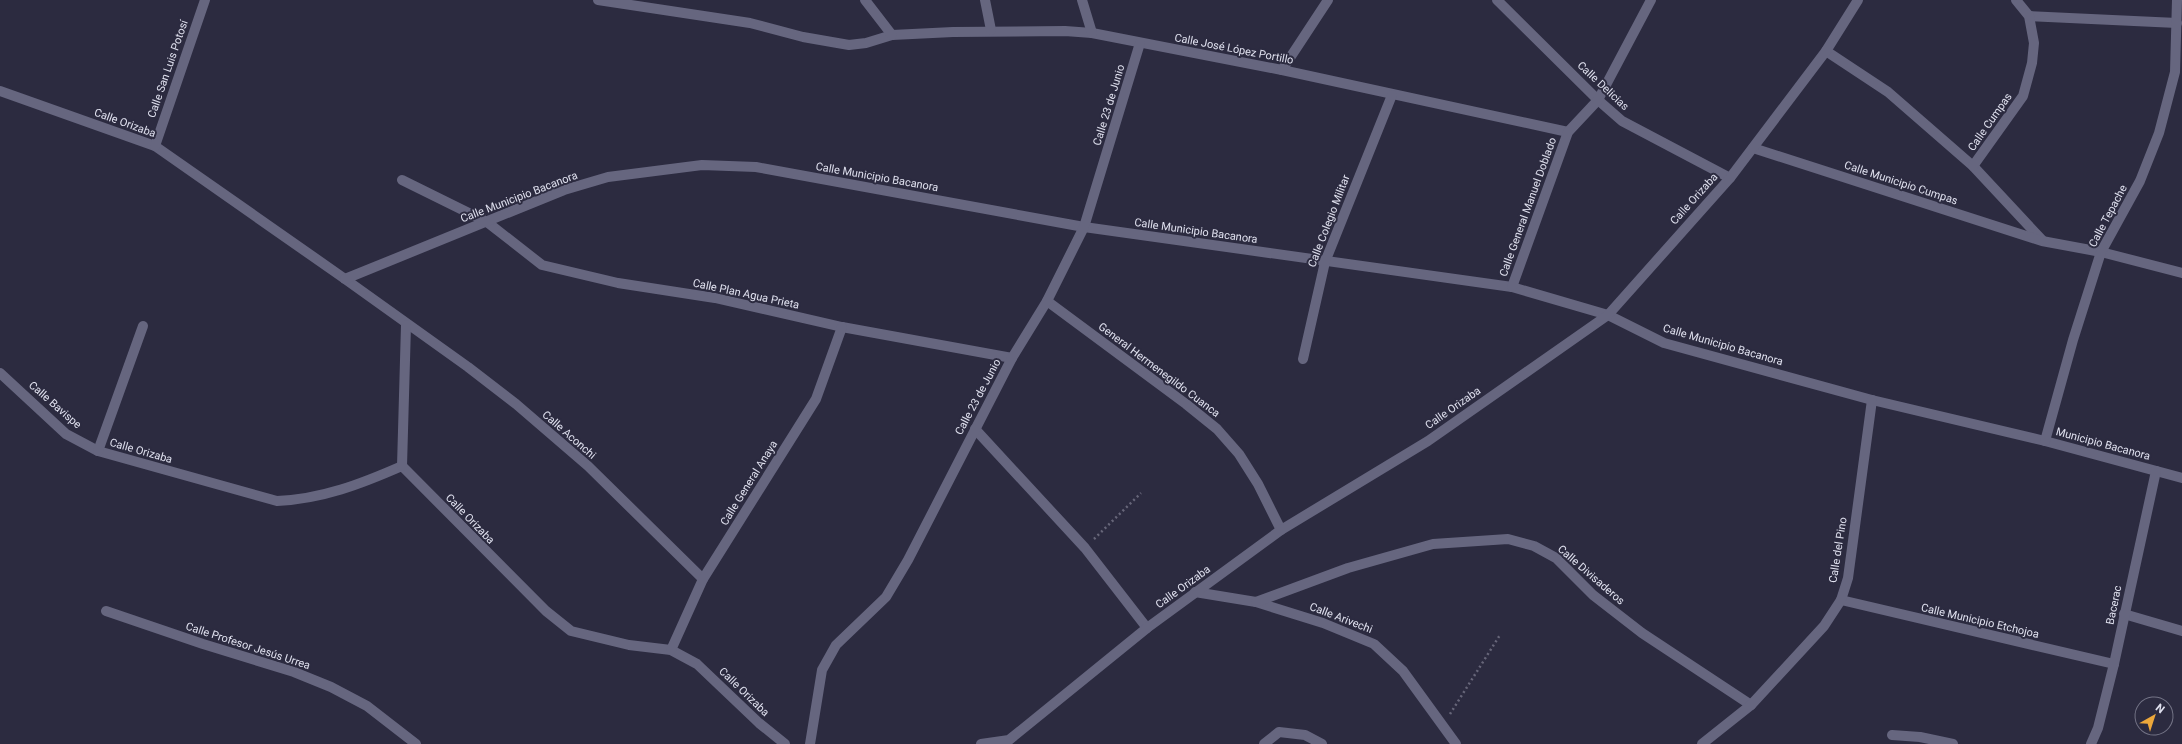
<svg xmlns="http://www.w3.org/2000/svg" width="2182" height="744" viewBox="0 0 2182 744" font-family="Roboto,sans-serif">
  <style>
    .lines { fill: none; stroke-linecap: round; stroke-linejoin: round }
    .path { stroke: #676679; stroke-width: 2.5; stroke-dasharray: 2 3; stroke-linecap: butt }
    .minor { stroke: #66667f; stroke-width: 10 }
    .labels { text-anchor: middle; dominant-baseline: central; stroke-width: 4; stroke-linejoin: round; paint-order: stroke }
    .street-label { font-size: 11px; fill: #e0e1ef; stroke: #2c2b40 }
  </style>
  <rect width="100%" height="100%" fill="#2c2b40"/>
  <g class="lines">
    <g class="path">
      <polyline points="1094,539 1141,493"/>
      <polyline points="1450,714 1500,635"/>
    </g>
    <g class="minor">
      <polyline points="598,0 750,23 803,37 849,45 866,43 892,35 953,32 1065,31 1092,33 1282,70 1568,132"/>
      <polyline points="865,0 892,35"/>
      <polyline points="985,0 991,30"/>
      <polyline points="1082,0 1092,33"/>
      <polyline points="1497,0 1598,100 1622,121 1730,178"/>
      <polyline points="2029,16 2177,23"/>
      <polyline points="1826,51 1888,92 1973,166 2042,240"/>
      <polyline points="1282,70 1328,0"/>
      <polyline points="0,91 155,146 345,279 468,367 516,404 588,466 703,579"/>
      <polyline points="155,146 205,0"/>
      <polyline points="1753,148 2042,241 2101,252 2182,273"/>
      <polyline points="1973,166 2023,96 2032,63 2034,43 2029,16 2016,0"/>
      <polyline points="402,180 487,222 542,265 618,283 715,298 842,327 1012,358"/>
      <polyline points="345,279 564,190 608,177 702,165 756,167 1084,227 1512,287 1608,315 1664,343 1872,400 2045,441 2182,478"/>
      <polyline points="1512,287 1568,132 1598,100 1651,0"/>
      <polyline points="1047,301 1186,404 1217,429 1239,454 1258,484 1281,530"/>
      <polyline points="1303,359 1325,262 1392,95"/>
      <path d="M 0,373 L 66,434 L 98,451 L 277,501 C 322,499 361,484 402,466 L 546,611 L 571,631 L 629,645 L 671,650 L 697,664 L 759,723 L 785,744"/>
      <polyline points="975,429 1085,548 1147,628"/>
      <polyline points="2045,441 2073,340 2101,252 2140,181 2159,133 2175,72 2177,0"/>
      <polyline points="98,451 143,326"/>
      <polyline points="402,466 406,325"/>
      <polyline points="1195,592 1256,602 1323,623 1374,644 1403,671 1456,744"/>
      <polyline points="1841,600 2114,664"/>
      <polyline points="1256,602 1348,568 1433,544 1508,539 1534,546 1556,558 1593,595 1642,633 1751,705"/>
      <polyline points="106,611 203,644 294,672 331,687 367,706 416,744"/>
      <polyline points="2124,614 2182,631"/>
      <polyline points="671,650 703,579 816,399 842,327"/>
      <polyline points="1892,735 1920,737 1953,744"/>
      <polyline points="810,744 822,670 836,645 886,597 908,560 1012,358 1047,301 1084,227 1140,43"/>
      <polyline points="981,744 1009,740 1147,628 1281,530 1428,441 1608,315 1730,178 1826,51 1858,0"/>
      <polyline points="1264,744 1279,732 1305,735 1322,744"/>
      <polyline points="1702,744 1751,705 1824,626 1841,600 1848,578 1872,400"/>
      <polyline points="2091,744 2098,728 2114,664 2156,471"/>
    </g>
  </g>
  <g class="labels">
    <g class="street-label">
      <text transform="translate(1234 49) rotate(11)">Calle José López Portillo</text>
      <text transform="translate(168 69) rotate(-71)">Calle San Luis Potosí</text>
      <text transform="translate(1603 86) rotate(43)">Calle Delicias</text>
      <text transform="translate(1109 105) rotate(-73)">Calle 23 de Junio</text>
      <text transform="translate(1990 122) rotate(-55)">Calle Cumpas</text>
      <text transform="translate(125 123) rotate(20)">Calle Orizaba</text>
      <text transform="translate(877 177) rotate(10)">Calle Municipio Bacanora</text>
      <text transform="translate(1901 183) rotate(18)">Calle Municipio Cumpas</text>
      <text transform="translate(519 197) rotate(-21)">Calle Municipio Bacanora</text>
      <text transform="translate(1694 199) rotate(-48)">Calle Orizaba</text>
      <text transform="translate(1528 207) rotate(-70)">Calle General Manuel Doblado</text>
      <text transform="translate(2108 216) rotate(-62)">Calle Tepache</text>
      <text transform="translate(1329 221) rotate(-69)">Calle Colegio Militar</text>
      <text transform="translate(1196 231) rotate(8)">Calle Municipio Bacanora</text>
      <text transform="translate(746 294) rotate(12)">Calle Plan Agua Prieta</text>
      <text transform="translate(1723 345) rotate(16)">Calle Municipio Bacanora</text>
      <text transform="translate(1159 370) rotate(37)">General Hermenegildo Cuanca</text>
      <text transform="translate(978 397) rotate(-62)">Calle 23 de Junio</text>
      <text transform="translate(55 405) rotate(41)">Calle Bavispe</text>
      <text transform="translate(1453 408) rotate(-35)">Calle Orizaba</text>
      <text transform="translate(569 435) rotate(41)">Calle Aconchi</text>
      <text transform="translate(2103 444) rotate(15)">Municipio Bacanora</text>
      <text transform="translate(141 451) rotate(16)">Calle Orizaba</text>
      <text transform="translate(749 483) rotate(-58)">Calle General Anaya</text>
      <text transform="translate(470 519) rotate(46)">Calle Orizaba</text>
      <text transform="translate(1838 550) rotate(-81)">Calle del Pino</text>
      <text transform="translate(1591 575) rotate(41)">Calle Divisaderos</text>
      <text transform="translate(1183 587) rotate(-36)">Calle Orizaba</text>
      <text transform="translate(2114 605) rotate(-78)">Bacerac</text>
      <text transform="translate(1341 618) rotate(21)">Calle Arivechi</text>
      <text transform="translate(1980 621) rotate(13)">Calle Municipio Etchojoa</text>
      <text transform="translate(248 646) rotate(18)">Calle Profesor Jesús Urrea</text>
      <text transform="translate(744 692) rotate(44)">Calle Orizaba</text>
    </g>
  </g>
  <g transform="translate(2154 716) rotate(39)"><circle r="19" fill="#2c2b40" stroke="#747486"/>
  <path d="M0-3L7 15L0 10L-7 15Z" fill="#eda83b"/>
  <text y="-6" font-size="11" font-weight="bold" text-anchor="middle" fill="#e0e1ef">N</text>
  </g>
</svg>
